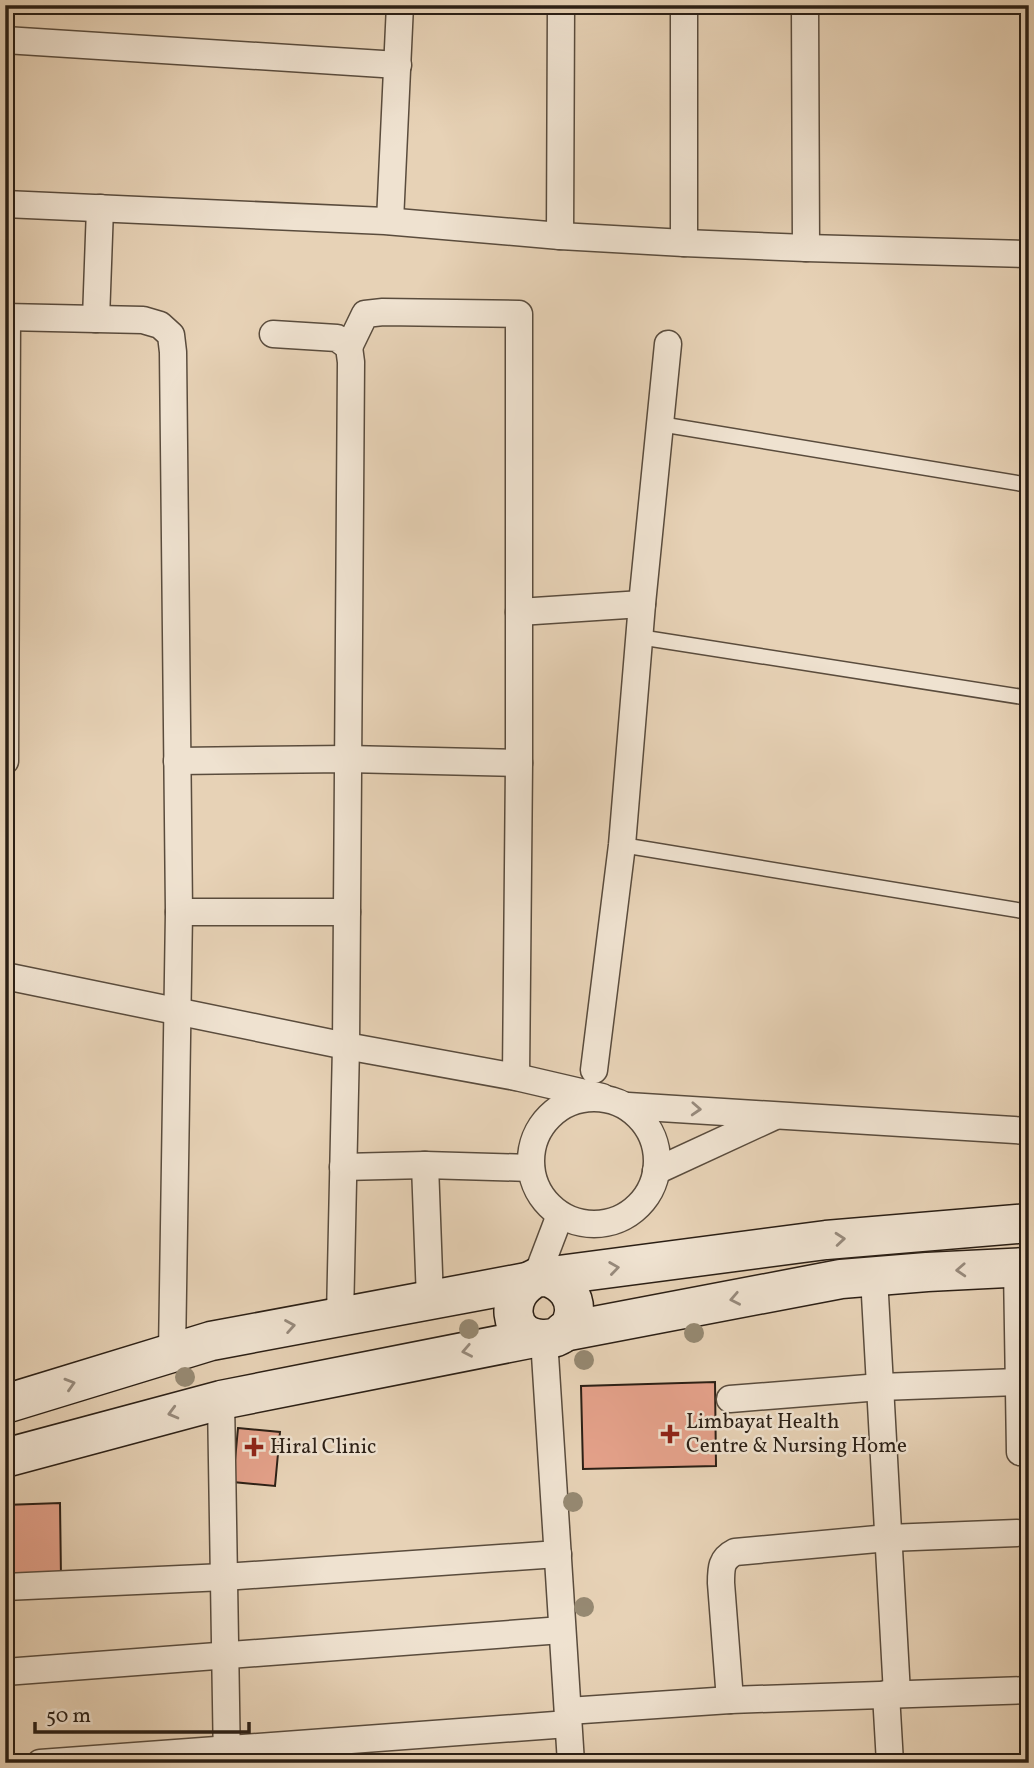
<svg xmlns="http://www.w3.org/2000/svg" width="1034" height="1768" viewBox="0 0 1034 1768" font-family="Vollkorn,serif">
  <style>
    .building { fill: #e4a18a; stroke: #2b1f15; stroke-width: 2 }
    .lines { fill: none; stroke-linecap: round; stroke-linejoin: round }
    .service-casing { stroke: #5a4c3d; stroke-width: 17 }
    .minor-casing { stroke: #5a4c3d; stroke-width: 29 }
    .secondary-casing { stroke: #2b1f15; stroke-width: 41 }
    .service { stroke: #efe2d0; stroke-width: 14 }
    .minor { stroke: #efe2d0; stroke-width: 26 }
    .secondary { stroke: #efe2d0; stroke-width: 38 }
    .tree { fill: #968972 }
    .oneway { stroke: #978a7c }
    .poi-dot { fill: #8f2418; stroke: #efe2d0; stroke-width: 2.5 }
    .labels { text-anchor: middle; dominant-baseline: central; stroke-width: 5; stroke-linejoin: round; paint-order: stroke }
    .poi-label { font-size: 21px; fill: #2b1f15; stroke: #efe2d0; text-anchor: start }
  </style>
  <rect width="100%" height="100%" fill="#e7d2b6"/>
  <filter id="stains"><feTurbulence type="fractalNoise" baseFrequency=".00286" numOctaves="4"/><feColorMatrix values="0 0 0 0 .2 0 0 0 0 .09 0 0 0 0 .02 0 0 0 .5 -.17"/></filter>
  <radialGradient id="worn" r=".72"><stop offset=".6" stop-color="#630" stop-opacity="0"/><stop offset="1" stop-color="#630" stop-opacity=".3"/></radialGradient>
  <g class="building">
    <polygon points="715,1382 716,1466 583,1469 581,1386"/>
    <polygon points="238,1428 280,1432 275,1486 233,1482"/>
    <polygon points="60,1503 61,1578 5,1579 5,1505"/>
  </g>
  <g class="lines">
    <defs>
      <g id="service">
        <polyline points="660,424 1029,485"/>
        <polyline points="639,637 1029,698"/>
        <polyline points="622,845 1029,912"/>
      </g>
      <g id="minor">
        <polyline points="805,5 806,248"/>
        <polyline points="5,40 398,65"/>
        <polyline points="5,204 385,221 560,236 684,243 806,248 1029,254"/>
        <polyline points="390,221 400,5"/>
        <polyline points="560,236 561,5"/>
        <polyline points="684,243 684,5"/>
        <polyline points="5,317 143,320 160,325 171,335 173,352 179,912 172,1353"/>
        <polyline points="96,319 100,208"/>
        <polyline points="273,334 337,338 349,347 351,362 346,1046 340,1317"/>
        <polyline points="349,347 365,314 383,312 519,314 519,763 516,1077"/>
        <polyline points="519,612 642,604"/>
        <polyline points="5,761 7,317"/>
        <polyline points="177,761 347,759 519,763"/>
        <polyline points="179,912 347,912"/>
        <polyline points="5,976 346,1046 516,1077 602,1097"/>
        <polyline points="594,1070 622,845 642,604 668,344"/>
        <circle cx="594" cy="1161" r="63"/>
        <polyline points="628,1106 1029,1131"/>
        <polyline points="425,1165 430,1300"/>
        <polyline points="343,1167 425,1165 531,1168"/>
        <polyline points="656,1171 773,1117"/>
        <polyline points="1017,1267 1020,1452"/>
        <polyline points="874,1277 897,1694"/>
        <polyline points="536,1278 560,1215"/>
        <polyline points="544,1339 571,1763"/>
        <polyline points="730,1399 880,1387 1019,1382"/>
        <polyline points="221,1400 227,1763"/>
        <polyline points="5,1587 224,1577 558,1554"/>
        <polyline points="5,1672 562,1630"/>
        <polyline points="886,1694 890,1763"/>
        <path d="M 730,1700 L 721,1583 C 721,1568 721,1559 735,1552 L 888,1538 L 1017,1533"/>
        <polyline points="568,1711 730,1700 1029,1690"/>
        <polyline points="40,1763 568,1724"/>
      </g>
      <g id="secondary">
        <path d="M 547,1277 C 587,1289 580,1340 543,1339 C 507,1339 503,1293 536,1278 L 826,1240 L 1029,1223"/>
        <polyline points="563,1332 841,1279 927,1272 1029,1267"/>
        <polyline points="5,1404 211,1341 527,1282"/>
        <polyline points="5,1458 221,1400 534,1338"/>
      </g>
    </defs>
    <use href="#service" class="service-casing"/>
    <use href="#minor" class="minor-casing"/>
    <use href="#secondary" class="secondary-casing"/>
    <use href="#service" class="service"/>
    <use href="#minor" class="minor"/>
    <use href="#secondary" class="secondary"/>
  </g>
  <g class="tree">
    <circle cx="469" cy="1329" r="10"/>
    <circle cx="694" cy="1333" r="10"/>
    <circle cx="584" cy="1360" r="10"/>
    <circle cx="185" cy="1377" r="10"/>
    <circle cx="573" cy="1502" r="10"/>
    <circle cx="584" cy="1607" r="10"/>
  </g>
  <defs><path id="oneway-chevron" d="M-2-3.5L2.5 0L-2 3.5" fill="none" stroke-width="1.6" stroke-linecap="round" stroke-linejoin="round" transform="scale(1.75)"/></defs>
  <g class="oneway">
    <use href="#oneway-chevron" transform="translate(696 1109) rotate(3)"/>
    <use href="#oneway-chevron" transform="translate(840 1239) rotate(-5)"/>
    <use href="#oneway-chevron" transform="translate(614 1268) rotate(-8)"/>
    <use href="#oneway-chevron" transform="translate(961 1270) rotate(177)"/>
    <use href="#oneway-chevron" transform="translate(735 1299) rotate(169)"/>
    <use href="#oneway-chevron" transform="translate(290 1326) rotate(-10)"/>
    <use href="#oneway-chevron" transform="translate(467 1351) rotate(169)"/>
    <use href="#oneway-chevron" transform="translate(70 1384) rotate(-17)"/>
    <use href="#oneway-chevron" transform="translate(173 1413) rotate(165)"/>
  </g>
  <g class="poi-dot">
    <path d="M666.5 1423.5h7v7h7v7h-7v7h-7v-7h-7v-7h7z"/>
    <path d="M250.5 1436.5h7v7h7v7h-7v7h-7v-7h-7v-7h7z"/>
  </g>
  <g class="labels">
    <g class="poi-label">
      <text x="686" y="1422">Limbayat Health<tspan x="686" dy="24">Centre &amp; Nursing Home</tspan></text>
      <text x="270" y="1447">Hiral Clinic</text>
    </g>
  </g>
  <rect width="1034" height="1768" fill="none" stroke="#e7d2b6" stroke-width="28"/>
  <rect x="7" y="7" width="1020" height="1754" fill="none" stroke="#2b1f15" stroke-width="3.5"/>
  <rect x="14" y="14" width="1006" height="1740" fill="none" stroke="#2b1f15" stroke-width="2"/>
  <path d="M35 1722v10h214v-10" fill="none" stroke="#2b1f15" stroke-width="3.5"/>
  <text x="46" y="1722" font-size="21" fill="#2b1f15" stroke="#efe2d0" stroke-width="5" paint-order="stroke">50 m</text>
  <rect width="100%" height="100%" filter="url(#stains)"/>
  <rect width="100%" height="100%" fill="url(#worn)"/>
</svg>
